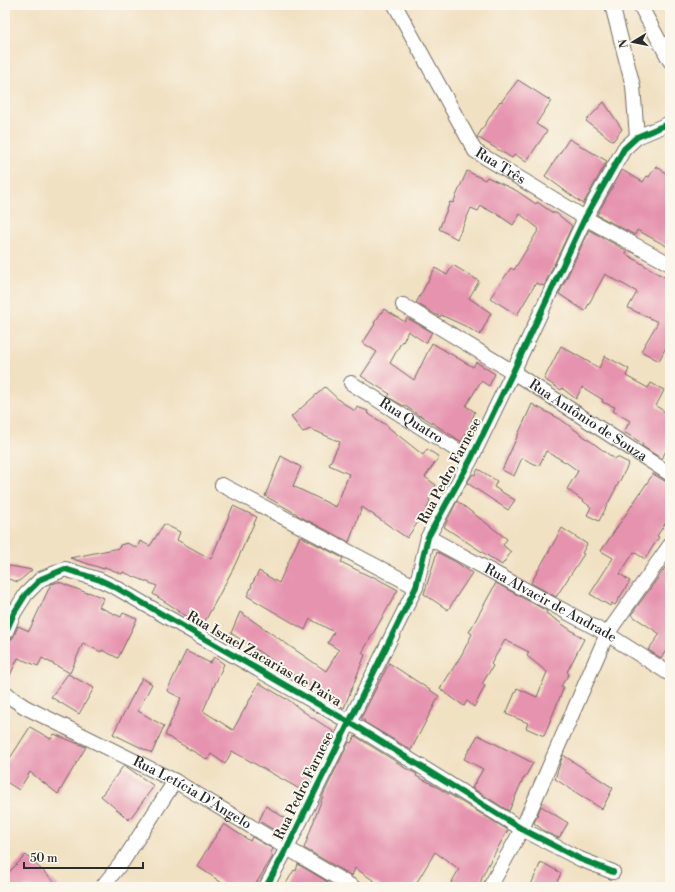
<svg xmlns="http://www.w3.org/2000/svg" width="675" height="892" viewBox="0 0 675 892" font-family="'Libre Bodoni',serif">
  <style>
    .building { fill: #e693af }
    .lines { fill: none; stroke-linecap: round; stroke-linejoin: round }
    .minor-casing { stroke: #706b60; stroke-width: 16 }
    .minor { stroke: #fff; stroke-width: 14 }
    .cycleway-casing { stroke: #fbf7ec; stroke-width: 8 }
    .cycleway { stroke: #00873e; stroke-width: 6 }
    .labels { text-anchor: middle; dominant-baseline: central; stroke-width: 4; stroke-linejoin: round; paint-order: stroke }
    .street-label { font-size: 14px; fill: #2b2b2b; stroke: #fbf7ec }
  </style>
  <rect width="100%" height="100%" fill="#fbf7ec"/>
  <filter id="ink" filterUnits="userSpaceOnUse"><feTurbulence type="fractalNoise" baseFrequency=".025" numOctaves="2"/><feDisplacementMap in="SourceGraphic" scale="8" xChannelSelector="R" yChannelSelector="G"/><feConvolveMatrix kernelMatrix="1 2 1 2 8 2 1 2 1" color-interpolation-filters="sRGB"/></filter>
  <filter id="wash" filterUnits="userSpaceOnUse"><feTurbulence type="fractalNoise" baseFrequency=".012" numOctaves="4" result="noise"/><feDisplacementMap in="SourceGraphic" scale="16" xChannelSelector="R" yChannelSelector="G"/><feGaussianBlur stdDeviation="0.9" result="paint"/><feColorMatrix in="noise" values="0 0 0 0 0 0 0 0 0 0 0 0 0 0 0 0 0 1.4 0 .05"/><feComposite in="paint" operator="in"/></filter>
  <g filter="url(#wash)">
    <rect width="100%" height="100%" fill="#f1e1c3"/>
    <g id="blocks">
      <g class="building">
        <polygon points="518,80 551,101 536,124 547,131 526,162 515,154 512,158 477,137 500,101 501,102"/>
        <polygon points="604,102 622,129 613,141 586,121"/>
        <polygon points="569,139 607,161 583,204 545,176"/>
        <polygon points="656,166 670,176 670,248 637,230 635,235 597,215 622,170 643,182 647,176 649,177"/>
        <polygon points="467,171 485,180 487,177 517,191 536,204 537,202 553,213 556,213 572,226 544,286 536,283 517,315 490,298 511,268 514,270 539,229 520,214 513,225 494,212 494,213 481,206 478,211 471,208 457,239 439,229 450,202 453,203"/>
        <polygon points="589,230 627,251 626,254 657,273 670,280 670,339 659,361 641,351 658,322 628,308 637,292 605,274 585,311 559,294"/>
        <polygon points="453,265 479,281 469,298 491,313 480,335 465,326 441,315 440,317 416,303 435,268 447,275"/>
        <polygon points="384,309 405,322 407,318 432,332 426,343 408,331 403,342 402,341 390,363 414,380 432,343 473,367 476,362 495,374 489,386 481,381 466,406 475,412 462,442 420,415 419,416 418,415 404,405 404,406 388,397 390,394 361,376 377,352 363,343 375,324 374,323"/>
        <polygon points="561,346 599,368 605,356 629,369 626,376 648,388 651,383 664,390 656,406 670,415 670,442 662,459 642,446 643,444 624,432 630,421 613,411 615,407 602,402 603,400 582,387 576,399 562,388 561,390 544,379"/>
        <polygon points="325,387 340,401 355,411 357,407 368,411 367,413 388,426 388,427 423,455 427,449 439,457 425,477 436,485 429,500 430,501 427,509 407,538 362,507 349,542 297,515 297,514 265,496 281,456 301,467 293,486 336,507 349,474 329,465 340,442 311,429 303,432 291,417"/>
        <polygon points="532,404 560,419 615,459 617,457 629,463 599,521 587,515 591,507 567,489 578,471 567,463 546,451 539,466 522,458 514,476 502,470"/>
        <polygon points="478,469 497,481 494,487 515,500 508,510 467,483 473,474 475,475"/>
        <polygon points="653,474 670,484 670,516 657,536 659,537 645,559 634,552 620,574 630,581 615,605 612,603 610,606 590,594 613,558 601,551"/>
        <polygon points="457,501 507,539 503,545 511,552 502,565 444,527"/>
        <polygon points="233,506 257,517 233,569 203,625 177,611 178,610 153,594 157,586 123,572 122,574 105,567 104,569 70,558 119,548 120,545 127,543 137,548 140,541 150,546 164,524 180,532 177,540 211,559"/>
        <polygon points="562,528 587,544 582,553 584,554 556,597 531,583"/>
        <polygon points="300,536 343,558 341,562 371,577 372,576 398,590 362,653 365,655 344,708 316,690 231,633 240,612 326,671 339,650 328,643 334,632 310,619 305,630 247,596 252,586 251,586 259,571 279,583"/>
        <polygon points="437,552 456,562 472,573 460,591 448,610 424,594"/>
        <polygon points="670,561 670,645 661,658 648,650 660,634 631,615"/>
        <polygon points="5,565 32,570 18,582 5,578"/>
        <polygon points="59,582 87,593 88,592 104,598 99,607 121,617 123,613 137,619 118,658 102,650 101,652 83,643 70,673 42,658 38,666 18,658 6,684 5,684 5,649 8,642 13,638 18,626 29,631 51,584"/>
        <polygon points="496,583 547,611 546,613 584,639 567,672 569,674 561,686 564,687 544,736 526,728 528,723 506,714 517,688 537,697 547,672 527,656 529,652 505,640 491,664 493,666 482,684 485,686 474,707 467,701 464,706 440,689 462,654 472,634 469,632"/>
        <polygon points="186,651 210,663 214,657 224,664 203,711 233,730 259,683 286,699 286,698 304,712 334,732 305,792 232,751 225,764 211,754 208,760 165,735 181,698 167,691"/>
        <polygon points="389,663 439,696 411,750 364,722 365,721 361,718"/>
        <polygon points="68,674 94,688 79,714 51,697"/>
        <polygon points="142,678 152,684 138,711 164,726 152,753 113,734"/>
        <polygon points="30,727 51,739 54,734 86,747 58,794 30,772 19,790 5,781 5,766"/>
        <polygon points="478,735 533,763 524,779 523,779 509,811 472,788 483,769 464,759"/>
        <polygon points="355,736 403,766 403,767 417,774 416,776 432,784 508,830 488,865 483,875 479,887 449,887 459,869 435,852 414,887 383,887 355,868 352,876 304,848 324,793 349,742 351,743"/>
        <polygon points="563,755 613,788 602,809 555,779"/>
        <polygon points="124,765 154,786 129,820 101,796"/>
        <polygon points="266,806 288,820 281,834 259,821"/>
        <polygon points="541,806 568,823 559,838 547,833 534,823"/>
        <polygon points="224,824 250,841 252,837 273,849 270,854 273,856 254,887 228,887 197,866 209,846"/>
        <polygon points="26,855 60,887 5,887 5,876"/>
        <polygon points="541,862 561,873 555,887 530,887"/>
        <polygon points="298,864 328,882 325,887 284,887 294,870 296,871"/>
      </g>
    </g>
  </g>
  <g filter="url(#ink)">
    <use href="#blocks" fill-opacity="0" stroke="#706b60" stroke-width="1"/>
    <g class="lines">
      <defs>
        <g id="minor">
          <path id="s1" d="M 395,5 L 475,151 L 585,218 L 670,264"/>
          <polyline points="612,5 633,86 637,137"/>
          <polyline points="640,5 670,61"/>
          <path id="s2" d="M 403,305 L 513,372 L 670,474"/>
          <path id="s3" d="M 351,383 L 471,459"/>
          <polyline points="222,485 416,587"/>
          <path id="s4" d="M 428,537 L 607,634 L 670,674"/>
          <polyline points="5,634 14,613 26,594 41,579 65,569 100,580 115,587 349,722 522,829 580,859 613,872"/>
          <path id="s5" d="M 5,692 L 13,699 L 25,707 L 175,781 L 287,848 L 353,887"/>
          <polyline points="102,887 123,861 175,781"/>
          <polyline points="266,887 287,848 416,587 428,537 471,459 513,372 585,218 624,149 637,137 670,123"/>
          <polyline points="490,887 522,829 607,634 670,545"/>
        </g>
      </defs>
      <use href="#minor" class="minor-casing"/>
      <use href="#minor" class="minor"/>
      <defs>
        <g id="cycleway">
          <polyline points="5,634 14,613 26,594 41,579 65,569 100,580 115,587 349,722 522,829 580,859 613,872"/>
          <polyline points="266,887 287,848 416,587 428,537 471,459 513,372 585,218 624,149 637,137 670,123"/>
        </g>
      </defs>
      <use href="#cycleway" class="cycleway-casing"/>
      <use href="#cycleway" class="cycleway"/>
    </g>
  </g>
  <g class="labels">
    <g class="street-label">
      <text stroke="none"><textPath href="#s1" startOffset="196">Rua Três</textPath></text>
      <text stroke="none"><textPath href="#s3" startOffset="71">Rua Quatro</textPath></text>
      <text stroke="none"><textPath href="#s2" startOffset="218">Rua Antônio de Souza</textPath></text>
      <text transform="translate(450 471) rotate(-62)">Rua Pedro Farnese</text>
      <text stroke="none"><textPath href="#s4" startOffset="139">Rua Alvacir de Andrade</textPath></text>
      <text transform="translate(264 659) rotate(30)">Rua Israel Zacarias de Paiva</text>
      <text transform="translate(304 786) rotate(-64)">Rua Pedro Farnese</text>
      <text stroke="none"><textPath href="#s5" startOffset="213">Rua Letícia D'Ângelo</textPath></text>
    </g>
  </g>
  <rect width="675" height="892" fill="none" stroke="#fbf7ec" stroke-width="20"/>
  <g transform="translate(633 42) rotate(260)" stroke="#fbf7ec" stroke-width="3" paint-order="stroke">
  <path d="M0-3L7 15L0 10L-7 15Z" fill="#2b2b2b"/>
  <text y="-6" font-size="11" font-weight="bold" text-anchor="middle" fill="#2b2b2b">N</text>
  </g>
  <path d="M24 862v6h119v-6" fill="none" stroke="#2b2b2b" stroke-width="2"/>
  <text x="30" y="862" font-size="12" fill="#2b2b2b" stroke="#fbf7ec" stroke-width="3" paint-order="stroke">50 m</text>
</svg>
